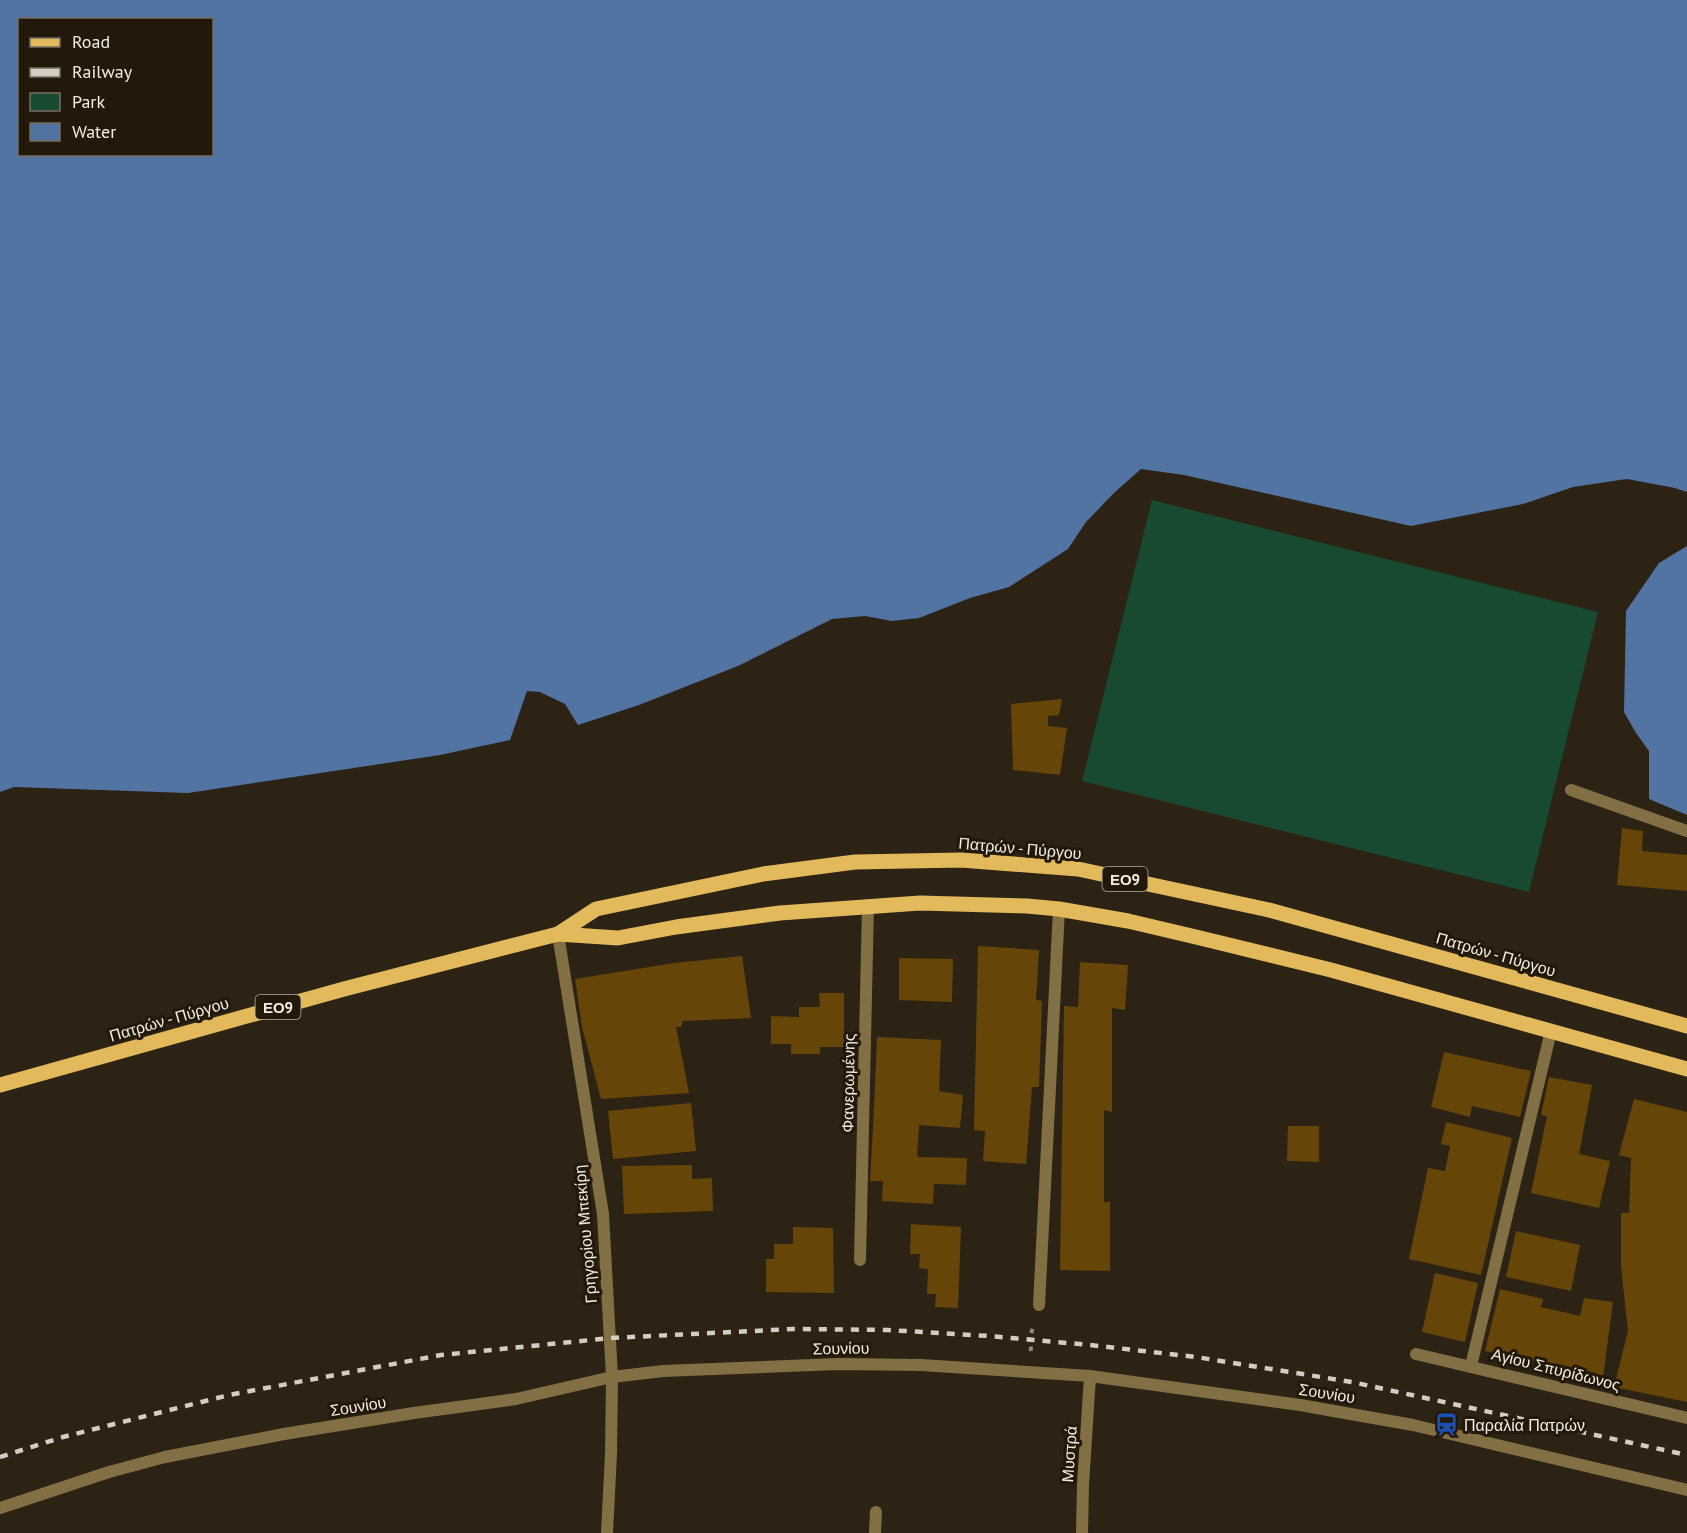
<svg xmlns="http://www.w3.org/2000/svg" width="1687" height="1533" viewBox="0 0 1687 1533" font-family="'PT Sans',sans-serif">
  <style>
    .green { fill: #184a32 }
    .water { fill: #5274a3; fill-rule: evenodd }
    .building { fill: #664509 }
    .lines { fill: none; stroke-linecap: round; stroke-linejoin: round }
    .path { stroke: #90887c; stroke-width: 4; stroke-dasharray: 4.5 4.5; stroke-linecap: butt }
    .service { stroke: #826f44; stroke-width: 12 }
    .minor { stroke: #826f44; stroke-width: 12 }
    .primary { stroke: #e2ba5c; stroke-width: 15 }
    .rail { stroke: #d4cdc3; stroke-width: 4.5; stroke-dasharray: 8 8; stroke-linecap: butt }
    .labels { text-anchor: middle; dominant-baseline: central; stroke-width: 6; stroke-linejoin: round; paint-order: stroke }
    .shield { fill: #23190b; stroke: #b5ada2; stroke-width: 1.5 }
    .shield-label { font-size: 15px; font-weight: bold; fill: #f3ece3 }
    .street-label { font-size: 16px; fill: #f3ece3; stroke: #23190b }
    .poi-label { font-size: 16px; fill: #f3ece3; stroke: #23190b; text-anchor: start }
  </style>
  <rect width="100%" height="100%" fill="#2c2314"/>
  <polygon class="green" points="1152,500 1598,612 1529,892 1082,781"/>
  <g class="water">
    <path d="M 0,0 L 1687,0 L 1687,492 L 1675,488 L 1627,479 L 1573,487 L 1523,504 L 1411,526 L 1184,475 L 1141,469 L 1115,492 L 1086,522 L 1068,549 L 1009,587 L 970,598 L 919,618 L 892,621 L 865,616 L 832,619 L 738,666 L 639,705 L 578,725 L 565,704 L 540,692 L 527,691 L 510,740 L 440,755 L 188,793 L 14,787 L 0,792 ZM 20,20 L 212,20 L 212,154 L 20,154 Z"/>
    <polygon points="1687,546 1687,815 1649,799 1649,751 1636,733 1624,712 1626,611 1659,563"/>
  </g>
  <g class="building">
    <polygon points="1062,699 1059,715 1048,716 1048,726 1067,728 1060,775 1013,770 1011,704"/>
    <polygon points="1622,828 1643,831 1642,851 1687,855 1687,891 1617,885"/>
    <polygon points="978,946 1039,950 1036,1000 1042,1001 1039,1087 1032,1087 1026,1164 983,1161 985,1131 974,1130"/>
    <polygon points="742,956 751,1018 683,1021 681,1027 676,1027 689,1093 601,1099 582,1027 575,979 674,963"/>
    <polygon points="899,958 953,959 952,1002 899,1000"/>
    <polygon points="1080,962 1128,965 1125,1010 1112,1008 1112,1112 1104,1110 1104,1202 1110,1202 1110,1271 1060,1270 1064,1006 1078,1007"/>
    <polygon points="819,993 844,993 844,1047 820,1047 820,1054 791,1054 791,1044 771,1044 771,1016 799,1017 799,1007 820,1007"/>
    <polygon points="877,1037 941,1040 939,1091 963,1095 960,1128 919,1125 917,1157 967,1158 966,1185 934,1184 933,1204 882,1201 883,1181 870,1181 874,1109"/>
    <polygon points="1444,1052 1531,1071 1520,1117 1472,1106 1470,1117 1431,1107"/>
    <polygon points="1549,1077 1592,1085 1579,1154 1610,1161 1599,1208 1531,1193 1547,1116 1541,1115"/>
    <polygon points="1634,1099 1687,1112 1687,1402 1614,1387 1628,1331 1621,1267 1621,1213 1629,1213 1631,1158 1619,1155"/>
    <polygon points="691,1103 696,1151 613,1159 608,1111"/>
    <polygon points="1446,1122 1512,1138 1481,1275 1409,1259 1428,1168 1445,1171 1450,1146 1441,1144"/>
    <polygon points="1288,1126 1319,1126 1319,1162 1287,1161"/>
    <polygon points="692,1165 692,1179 712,1178 713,1211 624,1214 622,1166"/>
    <polygon points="911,1224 961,1227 958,1308 935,1307 936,1294 927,1294 928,1269 919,1268 920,1254 910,1254"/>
    <polygon points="793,1227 833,1228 834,1293 766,1292 766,1259 774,1259 774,1244 793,1244"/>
    <polygon points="1516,1231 1580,1245 1571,1291 1506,1277"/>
    <polygon points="1435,1273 1478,1283 1465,1342 1422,1332"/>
    <polygon points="1500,1289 1543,1299 1541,1307 1580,1316 1584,1298 1613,1302 1603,1377 1485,1351"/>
  </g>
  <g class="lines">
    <polyline class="path" points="1031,1351 1030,1339 1033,1326"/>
    <polyline class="service" points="1571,790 1687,831"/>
    <g class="minor">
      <polyline points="558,934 603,1214 612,1377 611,1454 607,1533"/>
      <polyline points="860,1260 868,906"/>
      <polyline points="1039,1305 1059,909"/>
      <polyline points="1416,1354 1687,1418"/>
      <polyline points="1471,1366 1551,1031"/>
      <polyline points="0,1508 109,1472 165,1457 284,1434 414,1413 516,1399 612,1377 663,1371 838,1364 921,1365 1090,1376 1300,1405 1413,1425 1687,1490"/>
      <polyline points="875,1533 876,1512"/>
      <polyline points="1082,1533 1083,1485 1090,1376"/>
    </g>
    <g class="primary">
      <polyline points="558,934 596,909 763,874 855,862 961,860 1078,869 1269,910 1687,1026"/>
      <polyline points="0,1085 344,989 558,934 618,938 676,927 780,913 920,903 1027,906 1059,909 1128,921 1196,937 1331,970 1687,1069"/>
    </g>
    <polyline class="rail" points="0,1457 63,1437 229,1395 441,1355 611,1338 793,1329 888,1330 989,1336 1090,1345 1196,1357 1352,1382 1687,1455"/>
  </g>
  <defs>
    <symbol id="station-bare" viewBox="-9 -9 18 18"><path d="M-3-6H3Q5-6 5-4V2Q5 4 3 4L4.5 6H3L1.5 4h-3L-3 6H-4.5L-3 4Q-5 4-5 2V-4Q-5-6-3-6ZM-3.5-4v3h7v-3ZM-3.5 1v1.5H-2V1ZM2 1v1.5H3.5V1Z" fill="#1a4fb4" stroke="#23190b" stroke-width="2.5" paint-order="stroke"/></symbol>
  </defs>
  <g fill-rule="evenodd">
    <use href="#station-bare" x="1430" y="1408" width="33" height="33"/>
  </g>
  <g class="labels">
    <g class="shield">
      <rect x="1102.5" y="867" width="45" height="24" rx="4.5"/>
      <rect x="255.5" y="995" width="45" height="24" rx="4.5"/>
    </g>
    <g class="shield-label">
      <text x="1125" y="879">ΕΟ9</text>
      <text x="278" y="1007">ΕΟ9</text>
    </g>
    <g class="street-label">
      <text transform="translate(1020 848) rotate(5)">Πατρών - Πύργου</text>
      <text transform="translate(1496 954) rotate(16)">Πατρών - Πύργου</text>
      <text transform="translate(169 1019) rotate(-16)">Πατρών - Πύργου</text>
      <text transform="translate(848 1083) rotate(-89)">Φανερωμένης</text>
      <text transform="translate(585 1234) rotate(-95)">Γρηγορίου Μπεκίρη</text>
      <text transform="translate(841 1348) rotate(-1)">Σουνίου</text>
      <text transform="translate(1556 1369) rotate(14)">Αγίου Σπυρίδωνος</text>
      <text transform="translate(1327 1393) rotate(9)">Σουνίου</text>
      <text transform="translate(358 1406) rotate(-9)">Σουνίου</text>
      <text transform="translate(1069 1454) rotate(-86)">Μυστρά</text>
    </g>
    <g class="poi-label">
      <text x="1464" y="1425">Παραλία Πατρών</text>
    </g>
  </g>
  <rect x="18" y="18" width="195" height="138" fill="#23190b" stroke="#766d61" stroke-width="1.5"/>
  <rect x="30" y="38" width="30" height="9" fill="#e2ba5c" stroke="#766d61" stroke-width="1.5"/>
  <text x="72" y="48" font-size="18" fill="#f3ece3">Road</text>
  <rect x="30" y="68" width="30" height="9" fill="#d4cdc3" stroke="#766d61" stroke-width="1.5"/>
  <text x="72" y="78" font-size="18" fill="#f3ece3">Railway</text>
  <rect x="30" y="93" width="30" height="18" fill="#184a32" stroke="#766d61" stroke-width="1.5"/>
  <text x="72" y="108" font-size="18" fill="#f3ece3">Park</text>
  <rect x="30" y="123" width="30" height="18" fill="#5274a3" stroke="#766d61" stroke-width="1.5"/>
  <text x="72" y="138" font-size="18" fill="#f3ece3">Water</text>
</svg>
